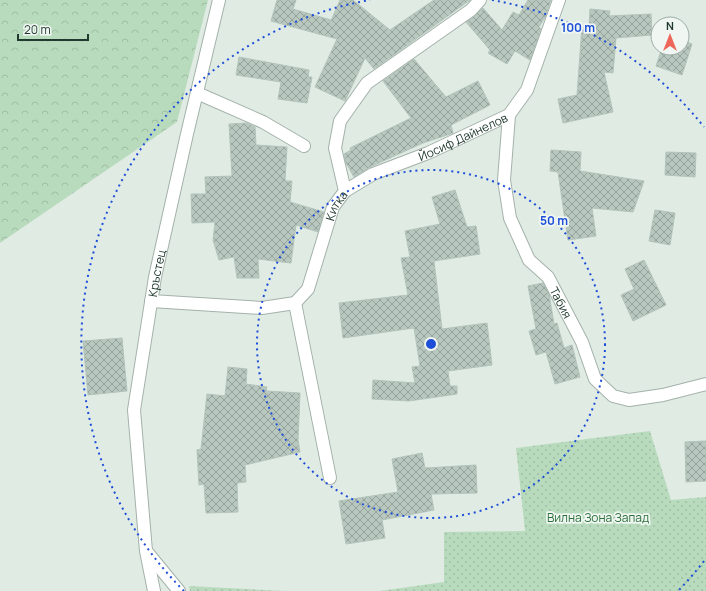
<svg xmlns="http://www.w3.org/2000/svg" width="706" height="591" viewBox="0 0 706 591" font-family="Manrope,sans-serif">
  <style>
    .forest { fill: url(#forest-crowns) }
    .garden { fill: url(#garden-dots) }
    .building { fill: url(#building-cross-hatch); stroke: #b3c4ba }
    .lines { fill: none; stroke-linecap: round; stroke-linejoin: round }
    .service-casing { stroke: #a3b2aa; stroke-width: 14 }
    .minor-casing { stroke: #a3b2aa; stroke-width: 14 }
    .service { stroke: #fff; stroke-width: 12 }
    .minor { stroke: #fff; stroke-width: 12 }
    .ring { fill: none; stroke: #1d4ed8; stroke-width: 2; stroke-dasharray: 2 4 }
    .labels { text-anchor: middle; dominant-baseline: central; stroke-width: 3.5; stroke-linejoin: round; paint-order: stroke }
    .street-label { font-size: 12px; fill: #213a2f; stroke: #f0f7f3 }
    .park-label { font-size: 12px; fill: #2c703b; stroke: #f0f7f3 }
    .centre { fill: #1d4ed8; stroke: #f0f7f3; stroke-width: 2 }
    .ring-label { font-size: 12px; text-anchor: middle; font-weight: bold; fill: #1d4ed8; stroke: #f0f7f3; stroke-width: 3.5; stroke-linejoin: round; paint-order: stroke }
  </style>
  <defs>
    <pattern id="forest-crowns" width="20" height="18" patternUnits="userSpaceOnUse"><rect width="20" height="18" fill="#b9dbbd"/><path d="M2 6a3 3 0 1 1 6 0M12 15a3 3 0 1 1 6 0" fill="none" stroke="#9fbda3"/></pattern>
    <pattern id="garden-dots" width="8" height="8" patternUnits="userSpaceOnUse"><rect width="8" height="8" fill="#b9dbbd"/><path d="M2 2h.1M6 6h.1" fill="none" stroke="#9fbda3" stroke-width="1.8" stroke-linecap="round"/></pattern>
    <pattern id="building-cross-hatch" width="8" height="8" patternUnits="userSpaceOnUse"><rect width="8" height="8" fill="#b8c8bf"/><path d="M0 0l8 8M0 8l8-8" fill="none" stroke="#95a39c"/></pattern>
  </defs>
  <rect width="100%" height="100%" fill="#e0ebe4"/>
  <polygon class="forest" points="0,0 208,0 177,122 0,243"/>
  <g class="garden">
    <polygon points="650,431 671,500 706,497 706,591 380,591 444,582 444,532 525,531 516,448"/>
    <polygon points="189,586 284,591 190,591"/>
  </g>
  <g class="building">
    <polygon points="277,0 296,0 293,9 331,20 330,23 340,0 353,0 390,30 434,0 470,0 374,69 365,58 345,101 315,87 337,39 271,21"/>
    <polygon points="528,0 551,0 545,17 539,27 541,29 530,60 515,51 507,64 488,53 490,50 466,22 483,8 502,30 513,12 519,15"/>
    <polygon points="590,9 610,11 609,16 651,14 652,35 616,38 613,73 604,72 613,112 563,123 558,99 577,95 582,26 589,27"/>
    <polygon points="682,40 692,44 682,75 656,66 662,48 682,48"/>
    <polygon points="239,57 309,70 308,77 312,77 307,103 278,99 281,82 236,75"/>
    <polygon points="414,59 446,97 478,81 490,105 451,125 453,133 423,143 370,167 354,177 346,163 344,154 351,150 350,148 411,118 383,81"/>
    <polygon points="247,123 255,127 256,145 287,147 285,181 292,181 290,202 324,212 318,232 296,225 291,263 258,259 259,278 237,278 234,257 219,260 213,240 215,222 192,223 191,194 206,194 205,177 232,176 229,124"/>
    <polygon points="551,150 581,152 580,171 644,181 633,212 592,208 596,236 568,240 558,172 550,171"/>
    <polygon points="666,152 696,153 695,177 665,175"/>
    <polygon points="455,190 467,227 476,226 480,254 434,261 442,329 487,323 492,365 448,371 450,386 457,386 457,394 409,401 372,399 373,380 415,383 412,367 420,366 414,328 343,338 339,303 408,295 401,258 410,257 405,231 440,224 432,197"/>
    <polygon points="655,210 675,213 670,245 649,241"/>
    <polygon points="644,260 666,305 633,321 621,295 634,289 625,269"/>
    <polygon points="543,283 549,294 554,324 557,323 564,348 572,345 580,377 555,384 546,352 536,355 529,331 536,329 528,286"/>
    <polygon points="122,338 127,391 88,395 83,341"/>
    <polygon points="228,367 247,369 246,384 267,387 266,391 300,393 298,440 300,452 245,465 246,482 237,483 238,512 206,513 204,484 199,485 197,450 201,449 207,394 225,396"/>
    <polygon points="706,441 706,481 686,482 685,442"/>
    <polygon points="422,453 425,468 476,465 477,493 431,494 434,510 382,520 385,538 346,544 339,501 398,492 392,459"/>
  </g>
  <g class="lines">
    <defs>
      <polyline id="service" points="197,93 263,122 304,146"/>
      <g id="minor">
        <path id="s1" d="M 509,115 L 504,180 L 510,218 L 529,260 L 548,277 L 582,342 L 595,379 L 613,396 L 629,400 L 663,395 L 706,384"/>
        <path id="s2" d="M 345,191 L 373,174 L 428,153 L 509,115 L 527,90 L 559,0"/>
        <path id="s3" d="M 151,301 L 262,308 L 295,303 L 308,289 L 333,207 L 345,191 L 335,148 L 340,121 L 367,83 L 471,10 L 480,0"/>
        <polyline points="295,303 330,478"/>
        <polyline points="147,552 179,591"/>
        <path id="s4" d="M 154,591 L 146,551 L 134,410 L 155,277 L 187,134 L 219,0"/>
      </g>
    </defs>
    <use href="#service" class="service-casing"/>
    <use href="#minor" class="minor-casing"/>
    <use href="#service" class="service"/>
    <use href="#minor" class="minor"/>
  </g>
  <g class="ring">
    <circle cx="431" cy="344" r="174"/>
    <path d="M704 561A349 349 0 0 1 678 591M184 591A349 349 0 0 1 370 0M492 0A349 349 0 0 1 704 127"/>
  </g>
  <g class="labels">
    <g class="street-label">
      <text stroke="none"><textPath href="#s2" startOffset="130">Йосиф Дайнелов</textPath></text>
      <text stroke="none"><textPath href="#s3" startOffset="252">Китка</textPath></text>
      <text stroke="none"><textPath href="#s4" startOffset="321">Кръстец</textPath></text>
      <text stroke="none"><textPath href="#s1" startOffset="204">Табия</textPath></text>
    </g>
    <g class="park-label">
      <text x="598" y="517">Вилна Зона Запад</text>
    </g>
  </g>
  <circle cx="431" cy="344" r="6" class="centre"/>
  <g class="ring-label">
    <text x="578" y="32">100 m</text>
    <text x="554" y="225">50 m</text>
  </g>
  <g transform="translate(670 36)"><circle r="19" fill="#f0f7f3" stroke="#9daba5"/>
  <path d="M0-3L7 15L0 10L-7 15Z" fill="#ee665a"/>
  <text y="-6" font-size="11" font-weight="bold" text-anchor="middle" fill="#213a2f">N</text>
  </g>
  <path d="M18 34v6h70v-6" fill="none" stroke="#213a2f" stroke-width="2"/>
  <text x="24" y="34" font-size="12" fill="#213a2f" stroke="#f0f7f3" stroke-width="3" paint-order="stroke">20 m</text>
</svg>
